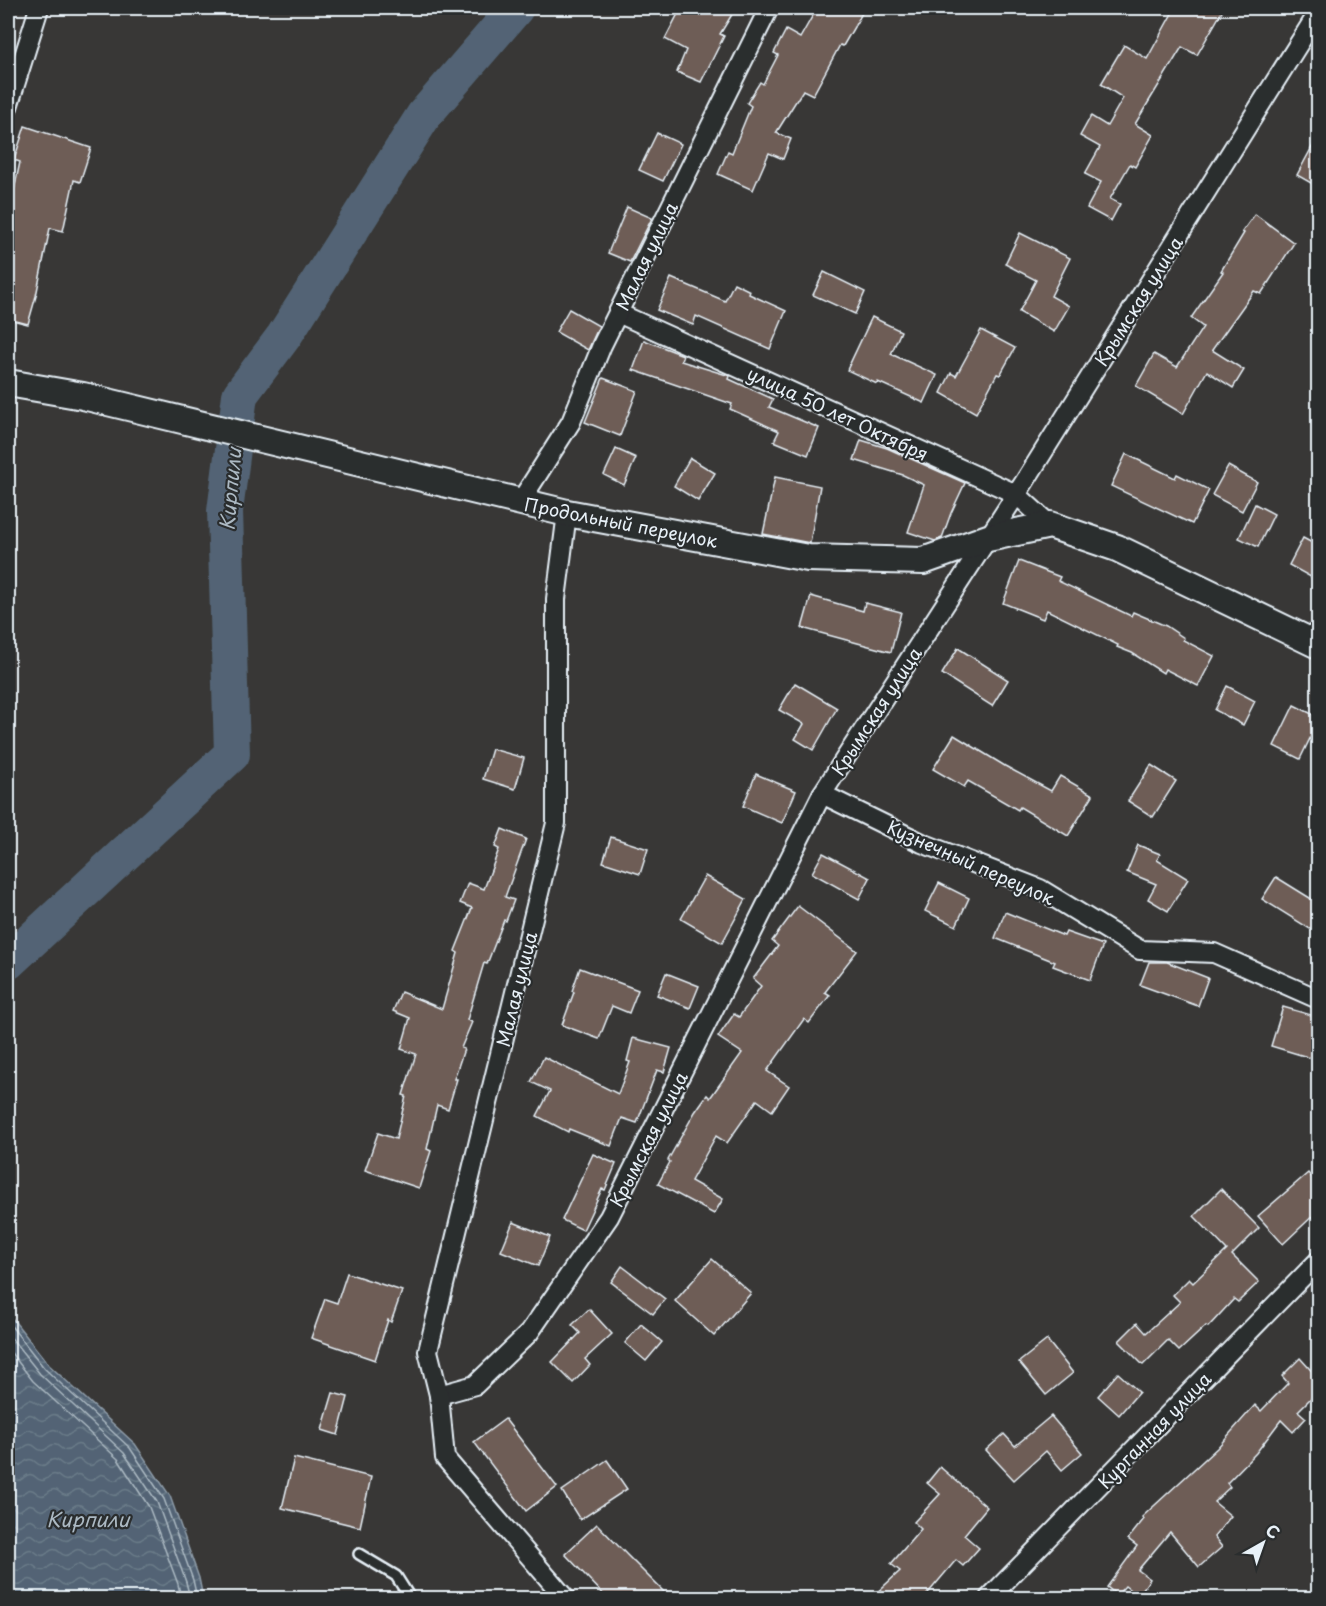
<svg xmlns="http://www.w3.org/2000/svg" width="1326" height="1606" viewBox="0 0 1326 1606" font-family="'Playpen Sans',sans-serif">
  <style>
    .water { fill: url(#water-waves); stroke: #8e9ca9; stroke-width: 1.5 }
    .lines { fill: none; stroke-linecap: round; stroke-linejoin: round }
    .shore { stroke: #acb9c3; stroke-width: 1.5 }
    .river { stroke: #526474; stroke-width: 36 }
    .building { fill: #6e5d56; stroke: #e8f1f8; stroke-width: 1.5 }
    .lane-casing { stroke: #e8f1f8; stroke-width: 14 }
    .street-casing { stroke: #e8f1f8; stroke-width: 22 }
    .secondary-casing { stroke: #e8f1f8; stroke-width: 30 }
    .lane { stroke: #2a2d2e; stroke-width: 9 }
    .street { stroke: #2a2d2e; stroke-width: 18 }
    .secondary { stroke: #2a2d2e; stroke-width: 26 }
    .labels { text-anchor: middle; dominant-baseline: central; stroke-width: 4.5; stroke-linejoin: round; paint-order: stroke }
    .street-label { font-size: 18px; fill: #e8f1f8; stroke: #2a2d2e }
    .water-label { font-size: 20px; font-style: italic; fill: #acb9c3; stroke: #2a2d2e }
  </style>
  <defs>
    <pattern id="water-waves" width="16" height="10" patternUnits="userSpaceOnUse" patternTransform="scale(1.5)"><rect width="16" height="10" fill="#526474"/><path d="M0 5q4-4 8 0t8 0" fill="none" stroke="#6b7b89"/></pattern>
  </defs>
  <rect width="100%" height="100%" fill="#383736"/>
  <filter id="ink" filterUnits="userSpaceOnUse"><feTurbulence type="fractalNoise" baseFrequency=".0167" numOctaves="2"/><feDisplacementMap in="SourceGraphic" scale="12" xChannelSelector="R" yChannelSelector="G"/><feConvolveMatrix kernelMatrix="1 2 1 2 8 2 1 2 1" color-interpolation-filters="sRGB"/></filter>
  <g filter="url(#ink)">
    <polygon class="water" points="8,1313 49,1365 135,1444 170,1496 199,1578 203,1598 8,1598"/>
    <g class="lines">
      <g class="shore">
        <polyline points="8,1322 45,1369 130,1448 164,1499 193,1580 197,1598"/>
        <polyline points="8,1334 40,1374 124,1453 157,1502 186,1582 190,1598"/>
        <polyline points="8,1349 33,1381 118,1459 149,1507 178,1584 181,1598"/>
      </g>
      <polyline class="river" points="8,962 232,754 225,511 240,395 284,336 424,115 516,8"/>
    </g>
    <g class="building">
      <polygon points="681,8 736,8 720,34 724,36 701,82 677,72 686,50 665,39"/>
      <polygon points="817,8 865,8 843,46 840,45 813,95 803,90 776,133 791,139 783,159 769,153 753,190 718,174 728,151 732,153 751,106 747,103 760,82 763,84 778,55 774,53 786,30 800,38"/>
      <polygon points="1175,8 1224,8 1197,55 1182,47 1135,124 1153,135 1135,167 1130,164 1110,199 1120,204 1111,221 1087,208 1101,182 1085,174 1100,147 1080,136 1091,116 1107,126 1123,98 1101,84 1124,45 1147,59"/>
      <polygon points="25,126 91,148 80,182 74,180 63,231 50,228 36,296 28,324 8,319 8,246 13,220 8,219 20,162 14,160"/>
      <polygon points="657,133 681,144 663,181 639,170"/>
      <polygon points="1318,136 1318,187 1297,175"/>
      <polygon points="627,207 652,218 630,262 608,253"/>
      <polygon points="1255,214 1294,243 1261,294 1254,291 1212,350 1244,370 1233,388 1207,371 1183,414 1136,386 1154,354 1177,367 1203,327 1191,318 1223,272 1221,271 1244,233 1242,232"/>
      <polygon points="1020,233 1070,258 1051,296 1069,306 1054,332 1019,312 1036,280 1005,264"/>
      <polygon points="824,272 865,292 855,314 813,295"/>
      <polygon points="671,278 725,301 734,283 750,291 749,294 786,311 770,349 696,316 693,325 657,310"/>
      <polygon points="569,309 599,326 588,350 556,332"/>
      <polygon points="872,317 901,331 891,354 937,375 924,403 878,382 877,384 847,370"/>
      <polygon points="981,330 1015,348 1000,375 997,374 976,413 941,393 951,373 956,376"/>
      <polygon points="644,340 683,355 681,361 730,376 729,379 773,399 769,407 819,428 808,455 774,441 779,431 730,409 732,404 633,370"/>
      <polygon points="603,378 637,391 620,436 585,422"/>
      <polygon points="861,440 887,448 965,483 951,513 942,538 935,541 908,532 924,485 903,475 854,460"/>
      <polygon points="616,449 636,458 624,485 604,475"/>
      <polygon points="1126,454 1175,478 1177,474 1209,490 1192,524 1111,486"/>
      <polygon points="690,458 715,473 698,501 674,486"/>
      <polygon points="1228,466 1257,482 1242,511 1212,495"/>
      <polygon points="775,477 820,486 810,543 763,534"/>
      <polygon points="1255,504 1274,514 1258,547 1239,538"/>
      <polygon points="1303,538 1318,546 1318,581 1289,565"/>
      <polygon points="1019,561 1060,577 1058,581 1131,616 1133,612 1166,626 1184,638 1183,640 1214,656 1198,686 1165,669 1163,673 1132,653 1117,647 1118,645 1047,610 1043,619 1003,603"/>
      <polygon points="811,596 863,611 865,603 901,612 891,652 802,628"/>
      <polygon points="958,648 1008,680 992,706 942,674"/>
      <polygon points="795,683 837,708 813,750 795,739 804,724 779,710"/>
      <polygon points="1227,686 1255,701 1243,725 1215,710"/>
      <polygon points="1294,705 1318,717 1318,722 1300,759 1274,746"/>
      <polygon points="954,735 1005,766 1051,791 1060,776 1093,795 1068,836 1020,807 1018,810 968,781 964,787 933,769"/>
      <polygon points="492,749 524,758 515,789 483,779"/>
      <polygon points="1151,765 1176,781 1153,817 1128,801"/>
      <polygon points="756,774 796,791 782,823 743,806"/>
      <polygon points="502,829 526,839 505,897 514,900 506,921 504,920 487,964 484,963 467,1020 472,1022 461,1048 464,1049 454,1079 457,1079 448,1109 437,1105 427,1149 431,1151 419,1188 365,1170 378,1133 396,1139 406,1096 403,1095 416,1054 401,1049 410,1018 393,1011 401,992 442,1009 458,953 455,951 472,908 460,903 468,883 484,889 499,849 495,847"/>
      <polygon points="611,837 648,849 640,874 603,862"/>
      <polygon points="1138,845 1160,854 1157,860 1188,879 1168,911 1148,899 1156,884 1127,872"/>
      <polygon points="823,853 870,878 859,899 812,873"/>
      <polygon points="705,876 746,899 722,943 681,919"/>
      <polygon points="1276,877 1318,903 1318,934 1262,899"/>
      <polygon points="939,883 969,898 956,926 925,911"/>
      <polygon points="798,906 857,951 825,992 830,995 809,1023 804,1019 767,1071 789,1086 772,1111 757,1100 727,1143 716,1136 691,1181 723,1199 714,1214 658,1184 670,1162 668,1160 695,1112 707,1095 710,1098 742,1053 718,1037 734,1014 739,1017 761,986 753,979 778,946 772,941"/>
      <polygon points="1005,912 1064,936 1066,932 1103,945 1090,980 1053,966 1055,962 995,938"/>
      <polygon points="1149,962 1167,962 1208,978 1198,1006 1140,985"/>
      <polygon points="580,968 638,990 629,1013 612,1006 599,1039 562,1025 574,992 572,991"/>
      <polygon points="666,973 699,986 690,1008 657,995"/>
      <polygon points="1283,1007 1318,1017 1318,1034 1311,1058 1271,1046"/>
      <polygon points="633,1038 671,1048 664,1072 657,1070 637,1123 622,1118 611,1146 569,1129 568,1132 537,1116 550,1091 531,1082 544,1057 618,1094 630,1062 627,1061"/>
      <polygon points="593,1154 616,1164 605,1190 602,1189 583,1230 562,1220"/>
      <polygon points="1308,1173 1318,1185 1318,1211 1283,1244 1258,1216"/>
      <polygon points="1221,1189 1259,1228 1232,1255 1259,1282 1238,1302 1234,1299 1208,1327 1206,1326 1179,1351 1168,1340 1143,1365 1119,1341 1137,1323 1146,1333 1180,1302 1173,1295 1189,1279 1193,1283 1227,1250 1194,1216"/>
      <polygon points="513,1222 550,1237 538,1266 501,1251"/>
      <polygon points="712,1259 751,1293 714,1336 675,1301"/>
      <polygon points="622,1266 665,1299 653,1314 611,1282"/>
      <polygon points="347,1273 402,1291 391,1322 388,1320 375,1360 311,1338 325,1299 337,1303"/>
      <polygon points="589,1309 612,1334 585,1359 590,1365 573,1383 552,1362 580,1333 572,1325"/>
      <polygon points="641,1324 662,1342 646,1361 625,1343"/>
      <polygon points="1047,1340 1073,1373 1046,1395 1019,1362"/>
      <polygon points="1300,1358 1318,1378 1318,1391 1298,1411 1306,1418 1293,1432 1281,1420 1256,1453 1227,1483 1230,1487 1214,1502 1231,1516 1214,1537 1222,1547 1199,1567 1170,1532 1138,1570 1150,1579 1138,1596 1125,1586 1117,1595 1107,1587 1137,1546 1128,1539 1144,1519 1142,1517 1217,1448 1255,1405 1261,1411 1288,1383 1282,1376"/>
      <polygon points="1118,1373 1139,1392 1119,1415 1098,1396"/>
      <polygon points="333,1393 348,1397 338,1435 322,1430"/>
      <polygon points="1051,1416 1082,1453 1062,1470 1046,1451 1014,1480 986,1450 1004,1434 1015,1446"/>
      <polygon points="505,1419 557,1487 526,1511 474,1442"/>
      <polygon points="294,1458 371,1477 360,1527 282,1508"/>
      <polygon points="607,1460 627,1489 580,1520 562,1491"/>
      <polygon points="940,1467 987,1507 964,1535 979,1548 963,1566 956,1560 923,1599 870,1599 900,1571 891,1564 921,1529 914,1522 940,1494 927,1483"/>
      <polygon points="597,1524 627,1555 671,1599 608,1599 565,1554"/>
    </g>
    <g class="lines">
      <defs>
        <polyline id="lane" points="359,1554 396,1576 410,1598"/>
        <g id="street">
          <polyline points="8,107 39,8"/>
          <polyline points="618,313 1016,494 1050,525"/>
          <polyline points="520,502 571,422 602,345 769,8"/>
          <polyline points="822,794 922,843 1040,889 1140,950 1214,953 1318,999"/>
          <polyline points="439,1395 475,1385 529,1333 609,1217 822,794 1025,481 1318,13"/>
          <polyline points="565,1598 445,1458 439,1395 428,1351 556,823 556,599 567,513"/>
          <polyline points="989,1598 1318,1261"/>
        </g>
        <polyline id="secondary" points="8,383 83,396 567,513 808,558 923,561 988,538 1050,525 1117,548 1318,645"/>
      </defs>
      <use href="#lane" class="lane-casing"/>
      <use href="#street" class="street-casing"/>
      <use href="#secondary" class="secondary-casing"/>
      <use href="#lane" class="lane"/>
      <use href="#street" class="street"/>
      <use href="#secondary" class="secondary"/>
    </g>
  </g>
  <g class="labels">
    <g class="street-label">
      <text transform="translate(646 256) rotate(-64)">Малая улица</text>
      <text transform="translate(1138 301) rotate(-58)">Крымская улица</text>
      <text transform="translate(838 413) rotate(25)">улица 50 лет Октября</text>
      <text transform="translate(621 522) rotate(11)">Продольный переулок</text>
      <text transform="translate(876 711) rotate(-57)">Крымская улица</text>
      <text transform="translate(971 862) rotate(24)">Кузнечный переулок</text>
      <text transform="translate(516 989) rotate(-76)">Малая улица</text>
      <text transform="translate(648 1139) rotate(-63)">Крымская улица</text>
      <text transform="translate(1154 1430) rotate(-46)">Курганная улица</text>
    </g>
    <g class="water-label">
      <text transform="translate(230 489) rotate(-85)">Кирпили</text>
      <text x="88" y="1519">Кирпили</text>
    </g>
  </g>
  <rect width="1326" height="1606" fill="none" stroke="#2a2d2e" stroke-width="30"/>
  <rect x="15" y="15" width="1296" height="1576" fill="none" stroke="#e8f1f8" stroke-width="2" filter="url(#ink)"/>
  <g transform="translate(1263 1543) rotate(40)" stroke="#2a2d2e" stroke-width="4.5" paint-order="stroke">
  <path d="M0-4.5L10 22L0 15L-10 22Z" fill="#e8f1f8"/>
  <text y="-9" font-size="16" font-weight="bold" text-anchor="middle" fill="#e8f1f8">С</text>
  </g>
</svg>
